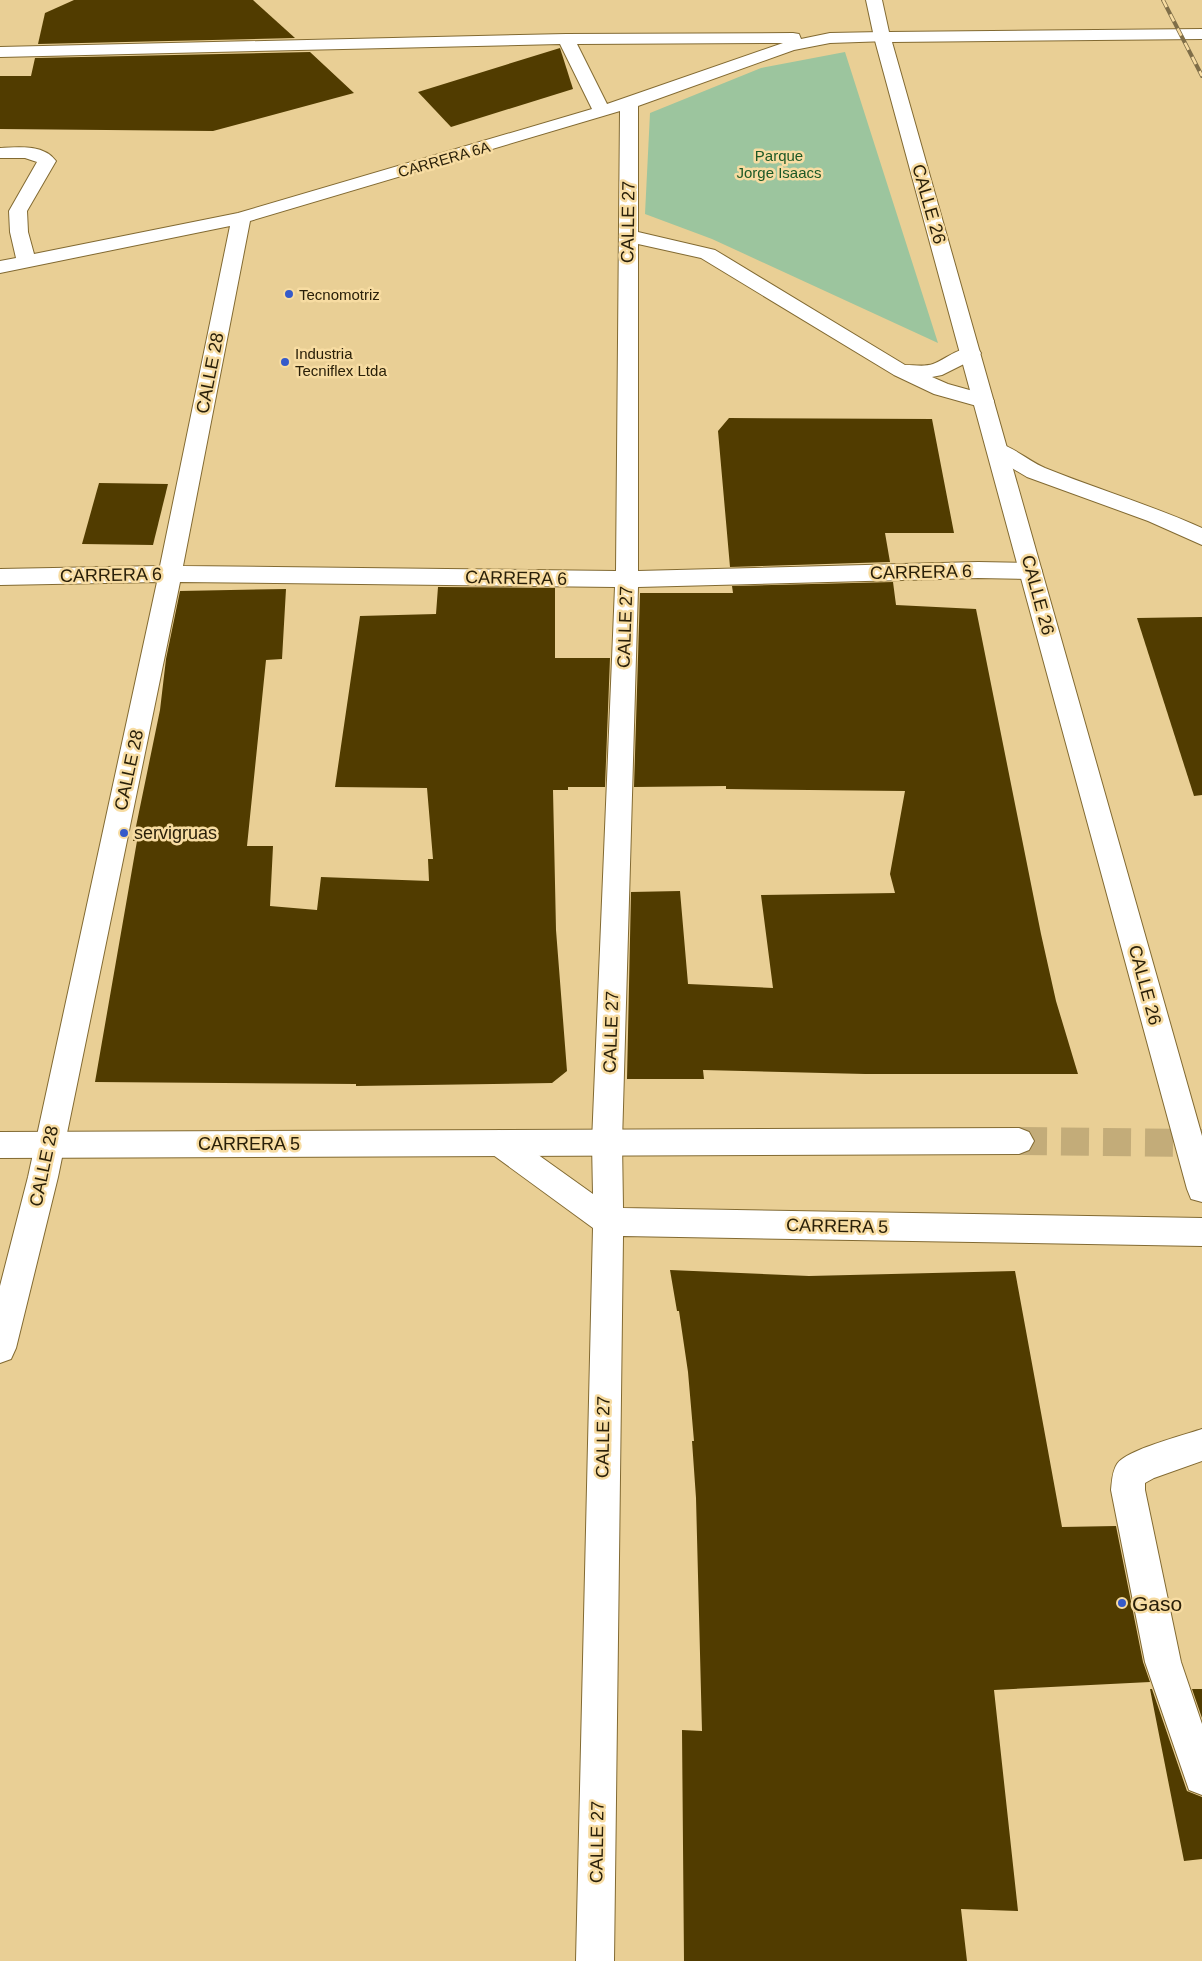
<svg xmlns="http://www.w3.org/2000/svg" width="1202" height="1961" viewBox="0 0 1202 1961" font-family="Arial,sans-serif">
  <style>
    .green { fill: #9cc59e }
    .building { fill: #513c00 }
    .lines { fill: none; stroke-linecap: round; stroke-linejoin: round }
    .major-tunnel { stroke: #c3ac79; stroke-width: 28; stroke-dasharray: 28 14; stroke-linecap: butt }
    .minor-casing { stroke: #826a32; stroke-width: 2 }
    .major-casing { stroke: #826a32; stroke-width: 2 }
    .minor { fill: #fff; fill-rule: evenodd }
    .major { fill: #fff; fill-rule: evenodd }
    .rail-casing { stroke: #7f6e48; stroke-width: 4 }
    .rail { stroke: #f7dca2; stroke-width: 2.5; stroke-dasharray: 8; stroke-linecap: butt }
    .poi-dot { fill: #355aca; stroke: #f7dca2; stroke-width: 2 }
    .labels { text-anchor: middle; dominant-baseline: central; stroke-width: 5; stroke-linejoin: round; paint-order: stroke }
    .far-park-label { font-size: 15px; fill: #1c5826; stroke: #f7dca2 }
    .far-street-label { font-size: 15px; fill: #2a2009; stroke: #f7dca2 }
    .far-poi-label { font-size: 15px; fill: #2a2009; stroke: #f7dca2; text-anchor: start }
    .street-label { font-size: 18px; fill: #2a2009; stroke: #f7dca2 }
    .poi-label { font-size: 18px; fill: #2a2009; stroke: #f7dca2; text-anchor: start }
    .near-poi-label { font-size: 21px; fill: #2a2009; stroke: #f7dca2; text-anchor: start }
  </style>
  <rect width="100%" height="100%" fill="#e9cf95"/>
  <polygon class="green" points="845,52 938,343 712,239 645,214 650,113 761,68"/>
  <g class="building">
    <polygon points="74,0 253,0 295,38 38,44 45,13"/>
    <polygon points="560,48 573,89 451,127 418,92"/>
    <polygon points="310,52 354,93 213,131 0,129 0,76 31,76 35,58"/>
    <polygon points="729,418 932,419 954,533 885,533 890,562 730,567 718,431"/>
    <polygon points="99,483 168,484 153,545 82,544"/>
    <polygon points="893,582 896,605 976,609 1041,934 1056,1001 1078,1074 865,1074 703,1070 704,1079 627,1079 631,892 680,891 688,984 773,988 761,895 895,893 890,874 905,791 726,789 726,786 634,787 640,593 733,593 732,586"/>
    <polygon points="438,587 555,588 555,658 610,658 605,787 568,787 568,790 553,790 556,930 567,1071 552,1083 356,1086 356,1084 95,1082 137,841 133,841 160,710 166,659 180,591 286,589 282,659 266,660 247,846 273,846 270,906 317,910 321,877 429,881 428,859 433,859 427,788 335,787 360,616 436,614"/>
    <polygon points="1202,617 1202,795 1194,796 1137,618"/>
    <polygon points="670,1270 809,1276 1015,1271 1062,1527 1116,1526 1143,1662 1150,1682 994,1690 1018,1911 961,1909 967,1961 684,1961 682,1730 702,1731 696,1498 692,1441 694,1441 688,1372 679,1311 677,1311"/>
    <polygon points="1150,1689 1152,1689 1187,1791 1202,1797 1202,1859 1184,1861"/>
    <polygon points="1192,1689 1202,1689 1202,1718"/>
  </g>
  <g class="lines">
    <polyline class="major-tunnel" points="1019,1141 1202,1143"/>
    <defs>
      <g id="minor">
        <path d="M 882,32 L 888,33 L 890,37 L 888,41 L 830,43 L 794,50 L 638,106 L 638,232 L 715,250 L 905,365 C 914,365 925,367 933,364 C 948,358 962,344 978,349 L 981,353 L 978,357 L 942,375 L 932,377 L 948,384 L 991,396 L 994,401 L 991,406 L 984,408 L 934,394 L 894,375 L 701,258 L 638,244 L 638,571 L 978,562 L 1031,563 L 1039,565 L 1042,571 L 1039,577 L 1031,579 L 978,578 L 638,587 L 622,1142 L 623,1208 L 1202,1218 L 1202,1246 L 623,1236 L 614,1961 L 576,1961 L 593,1228 L 489,1152 L 484,1143 L 489,1134 L 499,1130 L 509,1134 L 593,1194 L 592,1142 L 615,587 L 180,582 L 58,1177 L 16,1348 L 11,1359 L 0,1363 L 0,1286 L 28,1177 L 157,582 L 0,585 L 0,569 L 160,566 L 230,226 L 0,273 L 0,261 L 16,258 L 10,232 L 9,211 L 37,162 L 25,158 L 0,158 L 0,148 C 18,147 44,144 56,161 L 27,211 L 28,232 L 34,254 L 238,213 L 592,109 L 560,44 L 0,57 L 0,47 L 566,34 L 793,33 L 799,34 L 801,39 L 830,33 ZM 783,43 L 607,104 L 577,44 ZM 620,111 L 616,571 L 183,566 L 250,221 Z"/>
        <path d="M 998,443 C 1015,448 1029,461 1045,468 C 1097,489 1151,505 1202,528 L 1202,545 L 1148,521 L 1027,477 L 990,455 L 987,450 L 990,445 Z"/>
        <path d="M 1202,1429 L 1202,1461 L 1154,1478 L 1145,1483 L 1145,1490 L 1181,1662 L 1202,1724 L 1202,1795 L 1189,1790 L 1145,1662 L 1111,1490 C 1112,1481 1112,1472 1117,1464 C 1126,1450 1184,1435 1202,1429 Z"/>
      </g>
      <g id="major">
        <polygon points="866,0 882,0 889,32 1202,29 1202,39 892,42 1202,1136 1202,1202 1191,1199 1187,1189 874,37"/>
        <polygon points="1019,1128 1029,1132 1034,1141 1029,1150 1019,1154 0,1158 0,1132"/>
      </g>
    </defs>
    <use href="#minor" class="minor-casing"/>
    <use href="#major" class="major-casing"/>
    <use href="#minor" class="minor"/>
    <use href="#major" class="major"/>
    <defs>
      <polyline id="rail" points="1163,0 1202,76"/>
    </defs>
    <use href="#rail" class="rail-casing"/>
    <use href="#rail" class="rail"/>
  </g>
  <g class="poi-dot">
    <circle cx="289" cy="294" r="5"/>
    <circle cx="285" cy="362" r="5"/>
    <circle cx="124" cy="833" r="5"/>
    <circle cx="1122" cy="1603" r="5"/>
  </g>
  <g class="labels">
    <g class="far-park-label">
      <text x="779" y="155">Parque<tspan x="779" dy="17">Jorge Isaacs</tspan></text>
    </g>
    <g class="far-street-label">
      <text transform="translate(444 159) rotate(-16)">CARRERA 6A</text>
    </g>
    <g class="far-poi-label">
      <text x="299" y="294">Tecnomotriz</text>
      <text x="295" y="353">Industria<tspan x="295" dy="17">Tecniflex Ltda</tspan></text>
    </g>
    <g class="street-label">
      <text transform="translate(929 204) rotate(74)">CALLE 26</text>
      <text transform="translate(628 222) rotate(-89)">CALLE 27</text>
      <text transform="translate(210 373) rotate(-79)">CALLE 28</text>
      <text transform="translate(921 572) rotate(-1)">CARRERA 6</text>
      <text transform="translate(111 575) rotate(-1)">CARRERA 6</text>
      <text transform="translate(516 578) rotate(1)">CARRERA 6</text>
      <text transform="translate(1038 595) rotate(75)">CALLE 26</text>
      <text transform="translate(625 627) rotate(-88)">CALLE 27</text>
      <text transform="translate(129 770) rotate(-78)">CALLE 28</text>
      <text transform="translate(1145 985) rotate(75)">CALLE 26</text>
      <text transform="translate(611 1032) rotate(-88)">CALLE 27</text>
      <text x="249" y="1144">CARRERA 5</text>
      <text transform="translate(44 1166) rotate(-78)">CALLE 28</text>
      <text transform="translate(837 1226) rotate(1)">CARRERA 5</text>
      <text transform="translate(603 1437) rotate(-89)">CALLE 27</text>
      <text transform="translate(597 1842) rotate(-89)">CALLE 27</text>
    </g>
    <g class="poi-label">
      <text x="134" y="833">servigruas</text>
    </g>
    <g class="near-poi-label">
      <text x="1132" y="1603">Gaso</text>
    </g>
  </g>
</svg>
